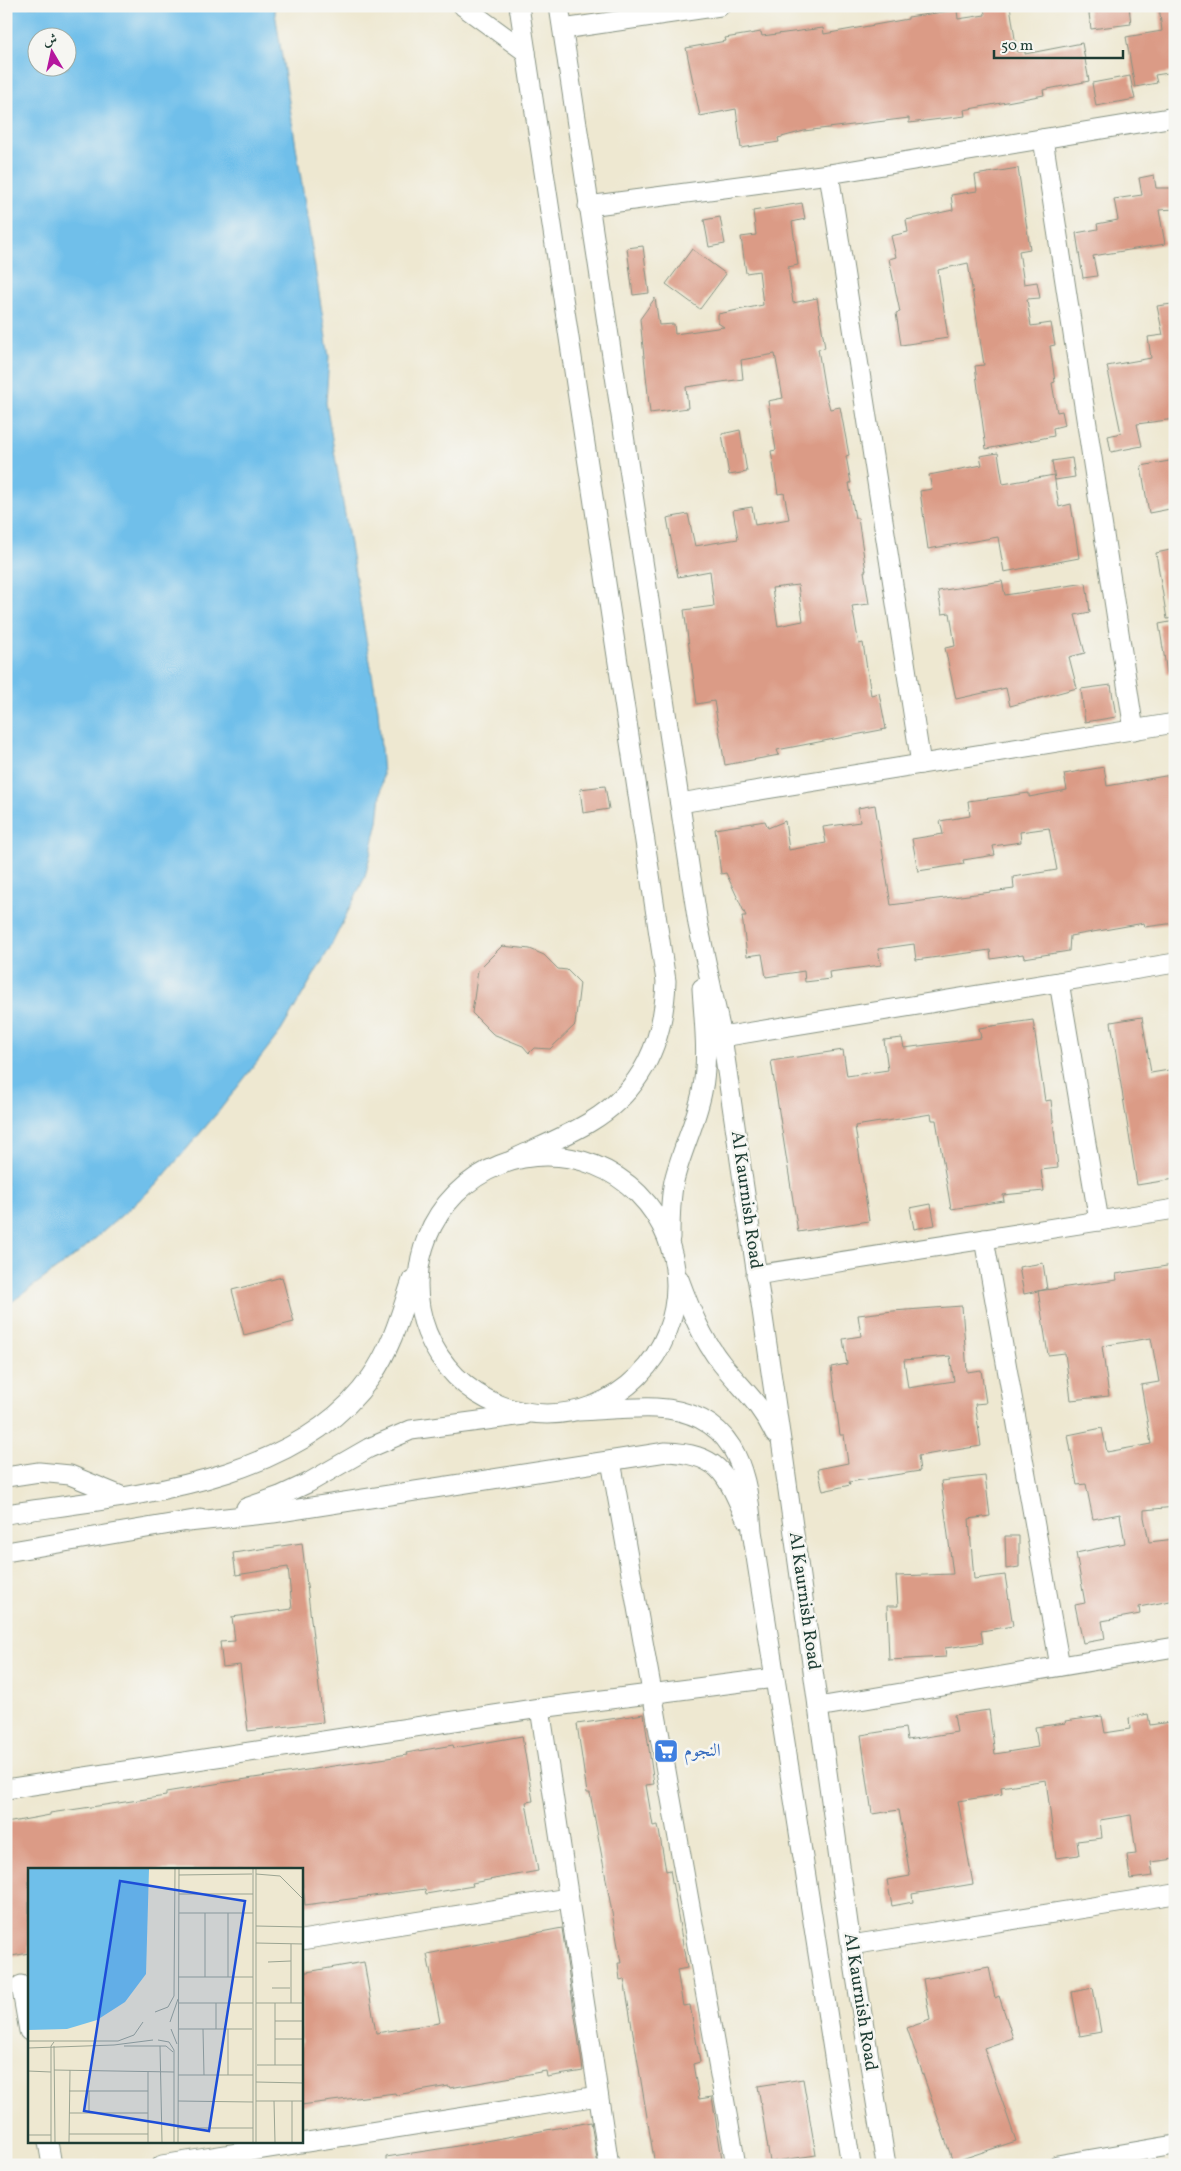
<svg xmlns="http://www.w3.org/2000/svg" width="1181" height="2171" viewBox="0 0 1181 2171" font-family="Vollkorn,Amiri,serif">
  <style>
    .water { fill: #6fbfea; stroke: #477e8f; fill-rule: evenodd }
    .building { fill: #db9b86; fill-rule: evenodd }
    .lines { fill: none; stroke-linecap: round; stroke-linejoin: round }
    .minor-casing { stroke: #869282; stroke-width: 21 }
    .minor { stroke: #fff; stroke-width: 19 }
    .labels { text-anchor: middle; dominant-baseline: central; stroke-width: 5; stroke-linejoin: round; paint-order: stroke }
    .street-label { font-size: 18px; fill: #1f3d34; stroke: #f6f6f2 }
    .shop-label { font-size: 18px; fill: #366cbe; stroke: #f6f6f2; text-anchor: start }
    .inset-road { fill: none; stroke: #9ba492; stroke-width: 1 }
    .view { fill: #1d4ed8; fill-opacity: 0.15; stroke: #1d4ed8; stroke-width: 2.5 }
    .inset-edge { fill: none; stroke: #1f3d34; stroke-width: 2.5 }
  </style>
  <rect width="100%" height="100%" fill="#f6f6f2"/>
  <filter id="ink" filterUnits="userSpaceOnUse"><feTurbulence type="fractalNoise" baseFrequency=".02" numOctaves="2"/><feDisplacementMap in="SourceGraphic" scale="10" xChannelSelector="R" yChannelSelector="G"/><feConvolveMatrix kernelMatrix="1 2 1 2 8 2 1 2 1" color-interpolation-filters="sRGB"/></filter>
  <filter id="wash" filterUnits="userSpaceOnUse"><feTurbulence type="fractalNoise" baseFrequency=".0096" numOctaves="4" result="noise"/><feDisplacementMap in="SourceGraphic" scale="20" xChannelSelector="R" yChannelSelector="G"/><feGaussianBlur stdDeviation="1.12" result="paint"/><feColorMatrix in="noise" values="0 0 0 0 0 0 0 0 0 0 0 0 0 0 0 0 0 1.4 0 .05"/><feComposite in="paint" operator="in"/></filter>
  <g filter="url(#wash)">
    <rect width="100%" height="100%" fill="#eee8d1"/>
    <path class="water" d="M 6,6 L 274,6 L 329,357 L 326,403 L 378,709 L 383,775 L 378,822 L 365,877 L 331,946 L 281,1031 L 219,1111 L 156,1185 L 80,1252 L 6,1306 ZM 38,38 L 68,38 L 68,68 L 38,68 Z"/>
    <g id="blocks">
      <g class="building">
        <polygon points="984,6 1010,6 1017,52 1025,51 1025,54 1082,43 1089,81 1043,90 1044,95 964,110 965,116 909,123 909,118 804,131 778,138 779,142 741,148 736,109 700,116 686,48 726,41 725,38 761,32 762,36 823,28 824,34 908,19 908,17 957,10 958,19 985,15"/>
        <polygon points="1088,6 1129,6 1131,24 1091,29"/>
        <polygon points="1159,6 1175,6 1175,72 1155,75 1157,83 1135,87 1126,37 1162,31"/>
        <polygon points="1130,76 1135,99 1096,106 1092,83"/>
        <polygon points="1018,168 1030,249 1019,251 1024,284 1037,282 1040,298 1027,299 1031,326 1051,323 1055,345 1050,346 1055,382 1052,383 1057,412 1062,411 1065,425 1053,428 1054,436 986,449 975,366 984,365 968,263 938,270 948,338 901,345 896,313 900,312 889,259 896,257 891,236 908,232 906,220 953,210 951,195 977,191 975,175"/>
        <polygon points="1154,175 1156,188 1175,188 1175,209 1159,210 1165,244 1093,256 1097,276 1083,278 1076,233 1098,229 1097,224 1118,220 1114,199 1142,195 1139,178"/>
        <path d="M 802,203 L 805,219 L 792,222 L 798,265 L 788,267 L 793,303 L 817,298 L 825,348 L 818,349 L 825,391 L 830,409 L 840,407 L 849,455 L 846,456 L 851,483 L 849,483 L 855,518 L 858,518 L 866,571 L 864,571 L 869,604 L 852,606 L 859,644 L 863,643 L 871,695 L 879,693 L 886,729 L 777,750 L 779,755 L 725,765 L 714,701 L 697,704 L 684,610 L 714,606 L 710,571 L 678,577 L 667,518 L 688,514 L 695,546 L 738,539 L 733,510 L 752,507 L 755,525 L 789,519 L 784,493 L 778,494 L 771,451 L 776,450 L 768,401 L 783,398 L 775,354 L 741,360 L 743,379 L 686,387 L 688,408 L 650,413 L 640,319 L 655,298 L 659,325 L 674,324 L 675,334 L 724,327 L 718,323 L 718,314 L 763,305 L 759,271 L 746,273 L 741,237 L 756,235 L 753,211 ZM 798,585 L 803,621 L 778,626 L 772,588 Z"/>
        <polygon points="720,217 725,244 709,247 704,220"/>
        <polygon points="643,246 649,293 633,295 627,248"/>
        <polygon points="692,249 726,274 700,309 666,284"/>
        <polygon points="1172,304 1175,317 1175,419 1137,424 1142,446 1111,452 1108,436 1121,433 1107,366 1151,358 1148,337 1163,335 1157,306"/>
        <polygon points="740,430 747,472 729,475 722,434"/>
        <polygon points="998,453 1003,484 1054,475 1059,507 1071,504 1079,558 1004,572 998,537 928,549 920,491 932,489 929,475 982,465 980,456"/>
        <polygon points="1072,458 1075,477 1055,480 1052,461"/>
        <polygon points="1175,460 1175,508 1149,513 1141,466"/>
        <polygon points="1175,549 1175,618 1167,619 1156,553"/>
        <polygon points="1002,581 1005,595 1086,583 1090,612 1075,615 1085,653 1069,657 1077,688 1010,706 1006,688 956,699 945,648 955,646 950,613 942,614 938,591"/>
        <polygon points="1175,621 1175,673 1167,673 1159,624"/>
        <polygon points="1111,685 1116,717 1085,722 1081,689"/>
        <polygon points="1104,767 1107,786 1171,775 1175,797 1175,923 1145,927 1144,923 1070,936 1069,951 1024,958 1023,954 991,959 990,950 916,960 914,944 878,949 881,965 829,972 830,979 805,982 804,971 766,977 762,954 747,956 742,916 746,916 726,873 721,874 715,829 765,821 768,828 785,821 789,850 826,843 823,827 860,822 858,808 875,805 891,905 1014,889 1013,877 1057,870 1049,828 1020,832 1021,842 993,846 995,855 963,860 964,864 918,871 912,839 943,834 940,821 970,816 968,801 1029,793 1029,797 1067,790 1064,774"/>
        <polygon points="605,786 609,809 583,813 580,789"/>
        <polygon points="502,946 530,949 544,955 558,969 567,970 580,983 575,1025 550,1049 534,1048 529,1053 523,1046 493,1034 472,1013 478,970"/>
        <polygon points="1142,1017 1151,1073 1175,1069 1175,1179 1137,1185 1111,1022"/>
        <polygon points="1033,1020 1045,1101 1051,1100 1058,1168 1041,1170 1044,1191 1003,1195 1004,1201 951,1209 936,1120 932,1120 931,1114 855,1126 869,1221 798,1232 771,1061 843,1050 847,1076 888,1070 884,1040 902,1038 904,1048 981,1038 979,1028"/>
        <polygon points="931,1204 935,1225 914,1229 910,1208"/>
        <polygon points="1043,1263 1047,1289 1024,1294 1019,1267"/>
        <polygon points="1173,1265 1175,1277 1175,1507 1144,1510 1144,1517 1149,1542 1175,1539 1175,1600 1139,1607 1140,1614 1102,1621 1105,1639 1083,1643 1075,1605 1085,1603 1076,1553 1125,1543 1120,1514 1093,1519 1086,1484 1077,1485 1068,1435 1102,1428 1107,1452 1151,1444 1141,1385 1159,1382 1151,1338 1102,1346 1109,1396 1071,1400 1065,1353 1048,1355 1038,1291 1117,1280 1116,1274"/>
        <polygon points="282,1277 294,1322 244,1335 232,1290"/>
        <path d="M 962,1306 L 967,1372 L 981,1370 L 986,1403 L 975,1404 L 981,1446 L 918,1456 L 920,1471 L 849,1482 L 850,1485 L 823,1491 L 818,1469 L 848,1463 L 844,1435 L 840,1435 L 831,1367 L 847,1364 L 843,1339 L 861,1336 L 858,1315 L 893,1311 ZM 950,1356 L 954,1381 L 908,1388 L 904,1360 Z"/>
        <polygon points="985,1476 990,1516 969,1519 974,1579 1005,1575 1013,1626 981,1631 983,1643 945,1648 946,1657 889,1660 887,1606 898,1606 896,1576 953,1574 941,1481"/>
        <polygon points="1005,1536 1019,1536 1019,1567 1006,1569"/>
        <polygon points="302,1543 323,1722 248,1731 240,1665 223,1667 220,1642 235,1641 232,1617 292,1609 288,1567 236,1575 233,1553"/>
        <polygon points="989,1710 995,1754 1038,1747 1035,1727 1066,1723 1065,1721 1102,1716 1105,1733 1130,1729 1129,1718 1148,1714 1150,1725 1170,1722 1175,1759 1175,1859 1151,1862 1153,1876 1130,1879 1127,1855 1136,1854 1131,1815 1100,1820 1102,1838 1077,1841 1079,1855 1056,1858 1046,1780 1001,1787 1002,1794 958,1801 973,1884 912,1894 913,1902 892,1906 887,1880 910,1876 899,1810 872,1814 861,1735 905,1728 907,1740 957,1732 954,1715"/>
        <polygon points="644,1714 654,1784 646,1785 653,1826 658,1825 666,1871 670,1870 687,1968 677,1970 683,2006 690,2005 700,2062 693,2064 699,2099 712,2097 723,2165 655,2165 624,1979 620,1980 618,1963 621,1963 604,1868 590,1793 587,1793 577,1724"/>
        <polygon points="522,1736 533,1801 526,1802 538,1871 472,1883 473,1886 426,1894 425,1889 305,1905 301,1870 29,1870 29,1953 6,1957 6,1823 50,1815 50,1813 166,1796 166,1792 227,1782 407,1755 406,1753 453,1745 454,1748"/>
        <polygon points="562,1928 583,2071 547,2077 546,2071 450,2088 449,2086 396,2095 395,2093 301,2105 301,1973 364,1962 376,2033 439,2023 440,2022 427,1954"/>
        <polygon points="989,1967 995,1998 999,1996 1013,2038 984,2048 1016,2141 953,2162 907,2028 930,2020 923,1979"/>
        <polygon points="1093,1988 1101,2032 1080,2036 1072,1992"/>
        <polygon points="803,2079 816,2155 770,2162 758,2086"/>
        <polygon points="591,2122 598,2165 386,2165 386,2157 452,2147"/>
      </g>
    </g>
  </g>
  <g filter="url(#ink)">
    <use href="#blocks" fill-opacity="0" stroke="#869282" stroke-width="1"/>
    <g class="lines">
      <defs>
        <g id="minor">
          <polyline points="463,6 526,52"/>
          <polyline points="559,6 698,924 722,1037 783,1454 851,1945 886,2165"/>
          <polyline points="563,29 720,6"/>
          <polyline points="1043,139 1134,730"/>
          <polyline points="829,174 921,764"/>
          <polyline points="588,206 829,174 1175,117"/>
          <polyline points="680,803 1175,723"/>
          <polyline points="1059,982 1099,1221"/>
          <polyline points="722,1037 1175,963"/>
          <circle cx="547" cy="1285" r="129"/>
          <path d="M 514,1159 C 539,1147 567,1136 590,1122 C 643,1090 664,1041 666,981 L 519,6"/>
          <path d="M 670,1238 C 670,1219 670,1200 674,1181 C 681,1151 696,1123 702,1092 C 709,1058 704,1023 702,988"/>
          <polyline points="984,1239 1060,1666"/>
          <polyline points="756,1275 1175,1209"/>
          <path d="M 679,1279 C 690,1309 702,1339 722,1364 C 743,1390 760,1403 775,1434"/>
          <path d="M 579,1411 C 604,1410 630,1407 656,1408 C 733,1412 748,1467 752,1531 L 851,2165"/>
          <polyline points="611,1461 736,2165"/>
          <polyline points="6,1477 39,1472 70,1475 121,1496"/>
          <polyline points="246,1508 280,1496 308,1483 369,1448 411,1430 524,1415"/>
          <path d="M 6,1514 C 125,1496 296,1485 371,1377 C 392,1347 401,1313 412,1280"/>
          <path d="M 188,1522 L 273,1513 L 666,1452 C 720,1454 726,1474 746,1519"/>
          <polyline points="6,1552 200,1519"/>
          <polyline points="818,1707 1175,1647"/>
          <polyline points="540,1708 609,2165"/>
          <polyline points="6,1789 540,1708 774,1678"/>
          <polyline points="301,1940 568,1898"/>
          <polyline points="851,1945 1175,1894"/>
          <polyline points="21,1985 29,2031"/>
          <polyline points="48,2142 52,2165"/>
          <polyline points="162,2165 598,2096"/>
          <polyline points="1057,2165 1175,2145"/>
        </g>
      </defs>
      <use href="#minor" class="minor-casing"/>
      <use href="#minor" class="minor"/>
    </g>
  </g>
  <defs>
    <symbol id="supermarket-square" viewBox="-11 -11 22 22"><rect x="-9" y="-9" width="18" height="18" rx="4" fill="#3f7fe0" stroke="#f6f6f2"/><path d="M-6-5.5h2.5l.6 2H6L4.5 2H-2.5L-4.4-4H-6ZM-1.5 3.2a1.3 1.3 0 1 0 .1 0ZM3 3.2a1.3 1.3 0 1 0 .1 0Z" fill="#fff"/></symbol>
  </defs>
  <g fill-rule="evenodd">
    <use href="#supermarket-square" x="652" y="1737" width="28" height="28"/>
  </g>
  <g class="labels">
    <g class="street-label">
      <text transform="translate(746 1200) rotate(82)">Al Kaurnish Road</text>
      <text transform="translate(804 1601) rotate(82)">Al Kaurnish Road</text>
      <text transform="translate(860 2002) rotate(81)">Al Kaurnish Road</text>
    </g>
    <g class="shop-label">
      <text x="684" y="1751">النجوم</text>
    </g>
  </g>
  <g transform="translate(28 1868)">
    <rect width="275" height="275" fill="#eee8d1"/>
    <path d="M 0,1 L 121,1 L 118,106 L 97,134 L 69,152 L 39,161 L 0,162 Z" fill="#6fbfea"/>
    <path class="inset-road" d="M 225,1 L 225,274M 228,1 L 228,274M 228,6 L 252,8 L 275,31M 151,7 L 224,6M 151,26 L 225,26M 151,45 L 225,45M 228,58 L 275,59M 228,75 L 275,76M 263,76 L 263,135M 240,94 L 263,93M 150,109 L 225,109M 177,109 L 177,45M 200,109 L 200,45M 244,120 L 262,120M 151,135 L 225,135M 188,135 L 188,161M 228,135 L 275,135M 127,144 L 140,139 L 146,128 L 147,1M 247,153 L 275,153M 142,154 L 150,131M 143,161 L 149,176M 151,161 L 224,161M 175,161 L 176,207M 200,161 L 200,207M 247,171 L 275,171M 130,172 L 141,174 L 146,182 L 146,274M 0,173 L 90,173 L 106,167 L 115,154M 26,178 L 27,274M 96,178 L 138,178 L 145,184M 132,178 L 134,274M 0,180 L 86,177 L 125,172M 229,197 L 275,197M 247,197 L 247,135M 26,202 L 146,204M 0,203 L 23,204M 150,207 L 225,207M 228,214 L 275,215M 41,223 L 120,223M 61,223 L 61,244M 150,233 L 225,234M 228,233 L 275,233M 246,233 L 247,274M 264,233 L 264,274M 41,245 L 120,245M 149,260 L 225,260M 41,266 L 120,266M 0,267 L 23,267M 23,274 L 23,178 L 26,174M 41,274 L 42,202M 120,274 L 120,203M 150,274 L 151,1"/>
    <path class="view" d="M 92,13 L 217,33 L 181,263 L 56,243 Z"/>
    <rect width="275" height="275" class="inset-edge"/>
  </g>
  <rect width="1181" height="2171" fill="none" stroke="#f6f6f2" stroke-width="25"/>
  <g transform="translate(52 52) rotate(351)"><circle r="24" fill="#f6f6f2" stroke="#a0aca6"/>
  <path d="M0-4L9 19L0 12L-9 19Z" fill="#b5179e"/>
  <text y="-8" font-size="14" font-weight="bold" text-anchor="middle" fill="#1f3d34">ش</text>
  </g>
  <path d="M994 50v8h129v-8" fill="none" stroke="#1f3d34" stroke-width="2.5"/>
  <text x="1001" y="50" font-size="15" fill="#1f3d34" stroke="#f6f6f2" stroke-width="4" paint-order="stroke">50 m</text>
</svg>
